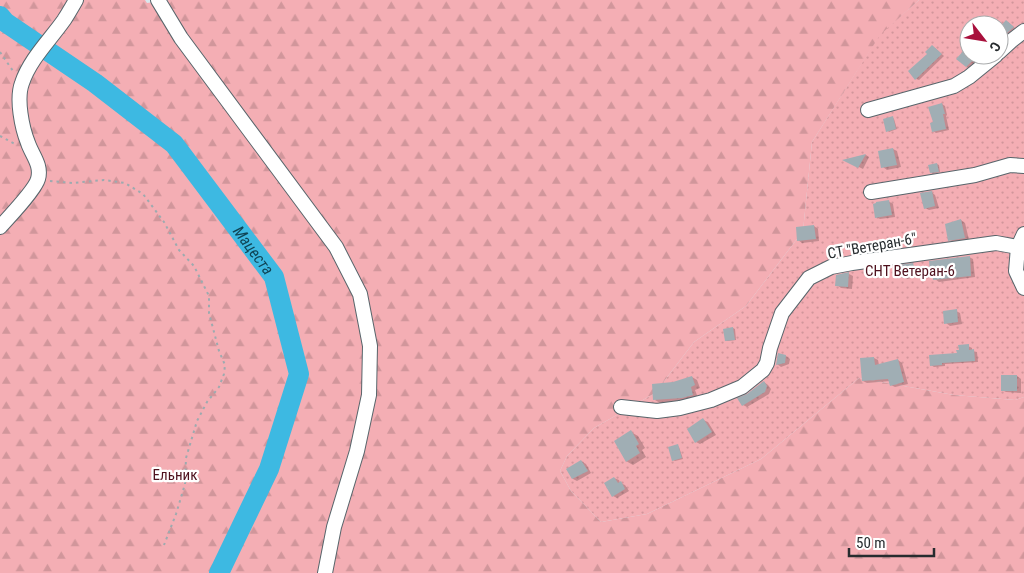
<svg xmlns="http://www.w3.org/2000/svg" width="1024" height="573" viewBox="0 0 1024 573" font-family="'Roboto Condensed',sans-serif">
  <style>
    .grass { fill: url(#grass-dots); fill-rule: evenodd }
    .forest { fill: url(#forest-firs) }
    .shadow { fill: #0003 }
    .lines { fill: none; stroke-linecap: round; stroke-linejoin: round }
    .river { stroke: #3db9e2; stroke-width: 20 }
    .building { fill: #a0aeb4 }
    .minor-casing { stroke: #58656b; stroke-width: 16 }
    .path { stroke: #9daaaf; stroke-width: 2; stroke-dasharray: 2.5 4; stroke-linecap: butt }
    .minor { stroke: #fff; stroke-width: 14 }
    .labels { text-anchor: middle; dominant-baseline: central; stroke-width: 4.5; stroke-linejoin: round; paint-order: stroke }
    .street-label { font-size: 15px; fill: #272c2f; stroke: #fff }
    .park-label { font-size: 15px; fill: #4e111d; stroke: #fff }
    .water-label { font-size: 16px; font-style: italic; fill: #104556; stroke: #fff }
  </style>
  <defs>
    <pattern id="grass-dots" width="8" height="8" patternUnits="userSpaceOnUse" patternTransform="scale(1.25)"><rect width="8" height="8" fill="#f4aeb4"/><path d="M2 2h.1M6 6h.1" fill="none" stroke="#d1969b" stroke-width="1.8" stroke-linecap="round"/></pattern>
    <pattern id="forest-firs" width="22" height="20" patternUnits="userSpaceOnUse" patternTransform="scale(1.25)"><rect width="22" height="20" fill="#f4aeb4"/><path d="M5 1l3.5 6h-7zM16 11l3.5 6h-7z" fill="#d1969b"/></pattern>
  </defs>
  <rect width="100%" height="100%" fill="#d8e8ee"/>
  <path class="grass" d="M 919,0 L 1024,0 L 1024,397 L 1015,400 L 954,395 L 859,378 L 761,459 L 647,514 L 601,522 L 571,491 L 560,471 L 567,456 L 594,428 L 655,393 L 694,342 L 746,306 L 803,231 L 812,142 L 880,34 ZM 969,25 L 999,25 L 999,55 L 969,55 Z"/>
  <polygon class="forest" points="0,0 145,0 147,3 169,0 919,0 880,35 812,142 803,231 746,306 694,342 655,393 594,428 567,456 560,471 571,491 601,522 647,514 761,459 859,378 954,395 1015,400 1024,397 1024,573 0,573"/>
  <g class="shadow">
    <polygon points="1008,22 1015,28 999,42 999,30"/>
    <polygon points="935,48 944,56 919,80 916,79 929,54"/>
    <polygon points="969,51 969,55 974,55 979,60 971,69 966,66"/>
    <polygon points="942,104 945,106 947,115 946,116 949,130 936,133 933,131"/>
    <polygon points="893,118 894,119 897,129 889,132 888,131"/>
    <polygon points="893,149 897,151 901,167 887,170 883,167"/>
    <polygon points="866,155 869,157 863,169 845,160"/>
    <polygon points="937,164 939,165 940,172 933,174 932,173"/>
    <polygon points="931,192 935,195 939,208 929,210 925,208"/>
    <polygon points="888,201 893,204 895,217 880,219 876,217"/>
    <polygon points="961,220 965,223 969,240 954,242 950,240"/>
    <polygon points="814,226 818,229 819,241 802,243 798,240"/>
    <polygon points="969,257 973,259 975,277 939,282 935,279 934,272 931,271"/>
    <polygon points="913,265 917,267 920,276 907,279 903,277"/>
    <polygon points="849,274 853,276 852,289 841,288 837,285 837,276"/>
    <polygon points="956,311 960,313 962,324 950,326 946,323"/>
    <polygon points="733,328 735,329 736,340 728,341 726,341"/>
    <polygon points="968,346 972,348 972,351 977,352 978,362 945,364 945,366 934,367 931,365 958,354"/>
    <polygon points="779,355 786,356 790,359 789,364 781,367 777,364"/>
    <polygon points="874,358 878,360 879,365 898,360 902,363 908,384 895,387 891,385 890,381 867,383 863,381"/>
    <polygon points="1017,376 1021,379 1021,393 1006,392 1002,390"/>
    <polygon points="692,377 697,380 700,388 695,390 698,398 688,401 660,403 655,400 673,383"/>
    <polygon points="764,382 768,385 771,389 769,394 747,407 743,405 748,395"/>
    <polygon points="703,420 708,422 716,435 700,444 696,442"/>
    <polygon points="631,432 638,436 645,448 642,450 646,457 633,465 626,461"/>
    <polygon points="677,446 679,447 683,459 675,461 673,460"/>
    <polygon points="581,461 586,464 591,473 577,481 573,479 568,469"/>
    <polygon points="614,478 619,480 620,483 625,485 629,491 617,498 613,496"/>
  </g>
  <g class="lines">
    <path class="river" id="s1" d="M 0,16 L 5,22 L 95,83 L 174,144 L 274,277 L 299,374 L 269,469 L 219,573"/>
  </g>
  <g class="building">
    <polygon points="1006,20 1014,27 999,40 999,28"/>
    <polygon points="932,45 942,54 915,80 908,71 927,54 925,52"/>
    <polygon points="966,48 969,50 969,55 974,55 976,57 966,67 956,59"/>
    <polygon points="942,103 945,114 943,114 946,129 932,132 930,123 933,122 928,107"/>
    <polygon points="893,116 896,129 886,132 883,119"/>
    <polygon points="893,148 897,165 881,168 878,151"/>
    <polygon points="866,154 858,168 842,160"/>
    <polygon points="937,163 939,172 930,173 928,165"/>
    <polygon points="932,191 935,206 924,209 920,193"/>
    <polygon points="889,200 892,215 875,218 873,204 876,203 876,202"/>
    <polygon points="961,219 965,238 948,241 945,224"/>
    <polygon points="814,225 816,239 797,241 796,227"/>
    <polygon points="970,256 971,276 933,280 932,271 930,271 929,261"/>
    <polygon points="913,263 916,274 902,278 898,265"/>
    <polygon points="849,272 848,287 835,286 836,275"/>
    <polygon points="957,309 958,322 944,324 943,311"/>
    <polygon points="733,327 735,340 725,341 723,329"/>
    <polygon points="969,344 969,350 974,349 975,361 942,363 942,365 930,366 929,355 957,353 956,350 959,350 958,345"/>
    <polygon points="778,353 786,355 785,363 776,365"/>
    <polygon points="874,357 875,365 898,359 904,382 890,386 888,379 862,381 860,358"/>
    <rect x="1001" y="375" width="16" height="16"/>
    <polygon points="692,376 695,385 691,387 693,395 682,398 653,400 652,384 673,382"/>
    <polygon points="764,381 767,386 765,392 742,406 737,398 747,394"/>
    <polygon points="703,418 712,432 695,443 687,429"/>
    <polygon points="631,430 639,444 636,446 640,453 626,462 614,441"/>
    <polygon points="678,444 682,458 672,461 668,447"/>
    <polygon points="581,460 588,471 572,479 566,469"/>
    <polygon points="614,477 618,483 621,481 625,489 612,497 604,483"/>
  </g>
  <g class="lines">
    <defs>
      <g id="minor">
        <polyline points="158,0 181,38 336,247 360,294 370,346 369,395 357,451 334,527 325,573"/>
        <polyline points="999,52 1011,41 1024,31"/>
        <polyline points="868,110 954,86 969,77 996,55"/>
        <polyline points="871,192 975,175 1010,165 1024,166"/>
        <path d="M 0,227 C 9,217 35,190 38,179 C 42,165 32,155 28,143 C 22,128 16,99 22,83 C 30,59 50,40 64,20 C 68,14 72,7 76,0"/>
        <polyline points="1024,234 1018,247 1016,271 1024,288"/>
        <polyline points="621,407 657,411 680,408 711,400 742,387 763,370 767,363 770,348 782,313 809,278 831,267 852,263 996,243 1018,247"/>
      </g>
    </defs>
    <use href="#minor" class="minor-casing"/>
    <g class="path">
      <polyline points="0,52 13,71"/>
      <polyline points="0,136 15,144"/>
      <polyline points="50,181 73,183 104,180 125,183 143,194 164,222 179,250 194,266 209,296 209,313 219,351 225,365 224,374 219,387 207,402 197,421 186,458 185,484 176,514 164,545"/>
    </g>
    <use href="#minor" class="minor"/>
  </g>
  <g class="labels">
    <g class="street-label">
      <text transform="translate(872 246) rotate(-10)">СТ "Ветеран-6"</text>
    </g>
    <g class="park-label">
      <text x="910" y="271">СНТ Ветеран-6</text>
      <text x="175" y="475">Ельник</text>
    </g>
    <g class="water-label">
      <text stroke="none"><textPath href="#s1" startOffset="349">Мацеста</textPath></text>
    </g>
  </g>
  <g transform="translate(984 40) rotate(121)"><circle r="24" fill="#ffffff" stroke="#a9abac"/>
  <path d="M0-4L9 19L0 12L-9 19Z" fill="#a8103c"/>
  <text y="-8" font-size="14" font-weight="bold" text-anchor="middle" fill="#272c2f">С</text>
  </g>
  <path d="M849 548v8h85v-8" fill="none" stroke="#272c2f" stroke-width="2.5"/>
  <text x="856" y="548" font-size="15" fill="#272c2f" stroke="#ffffff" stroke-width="4" paint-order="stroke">50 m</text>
</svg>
